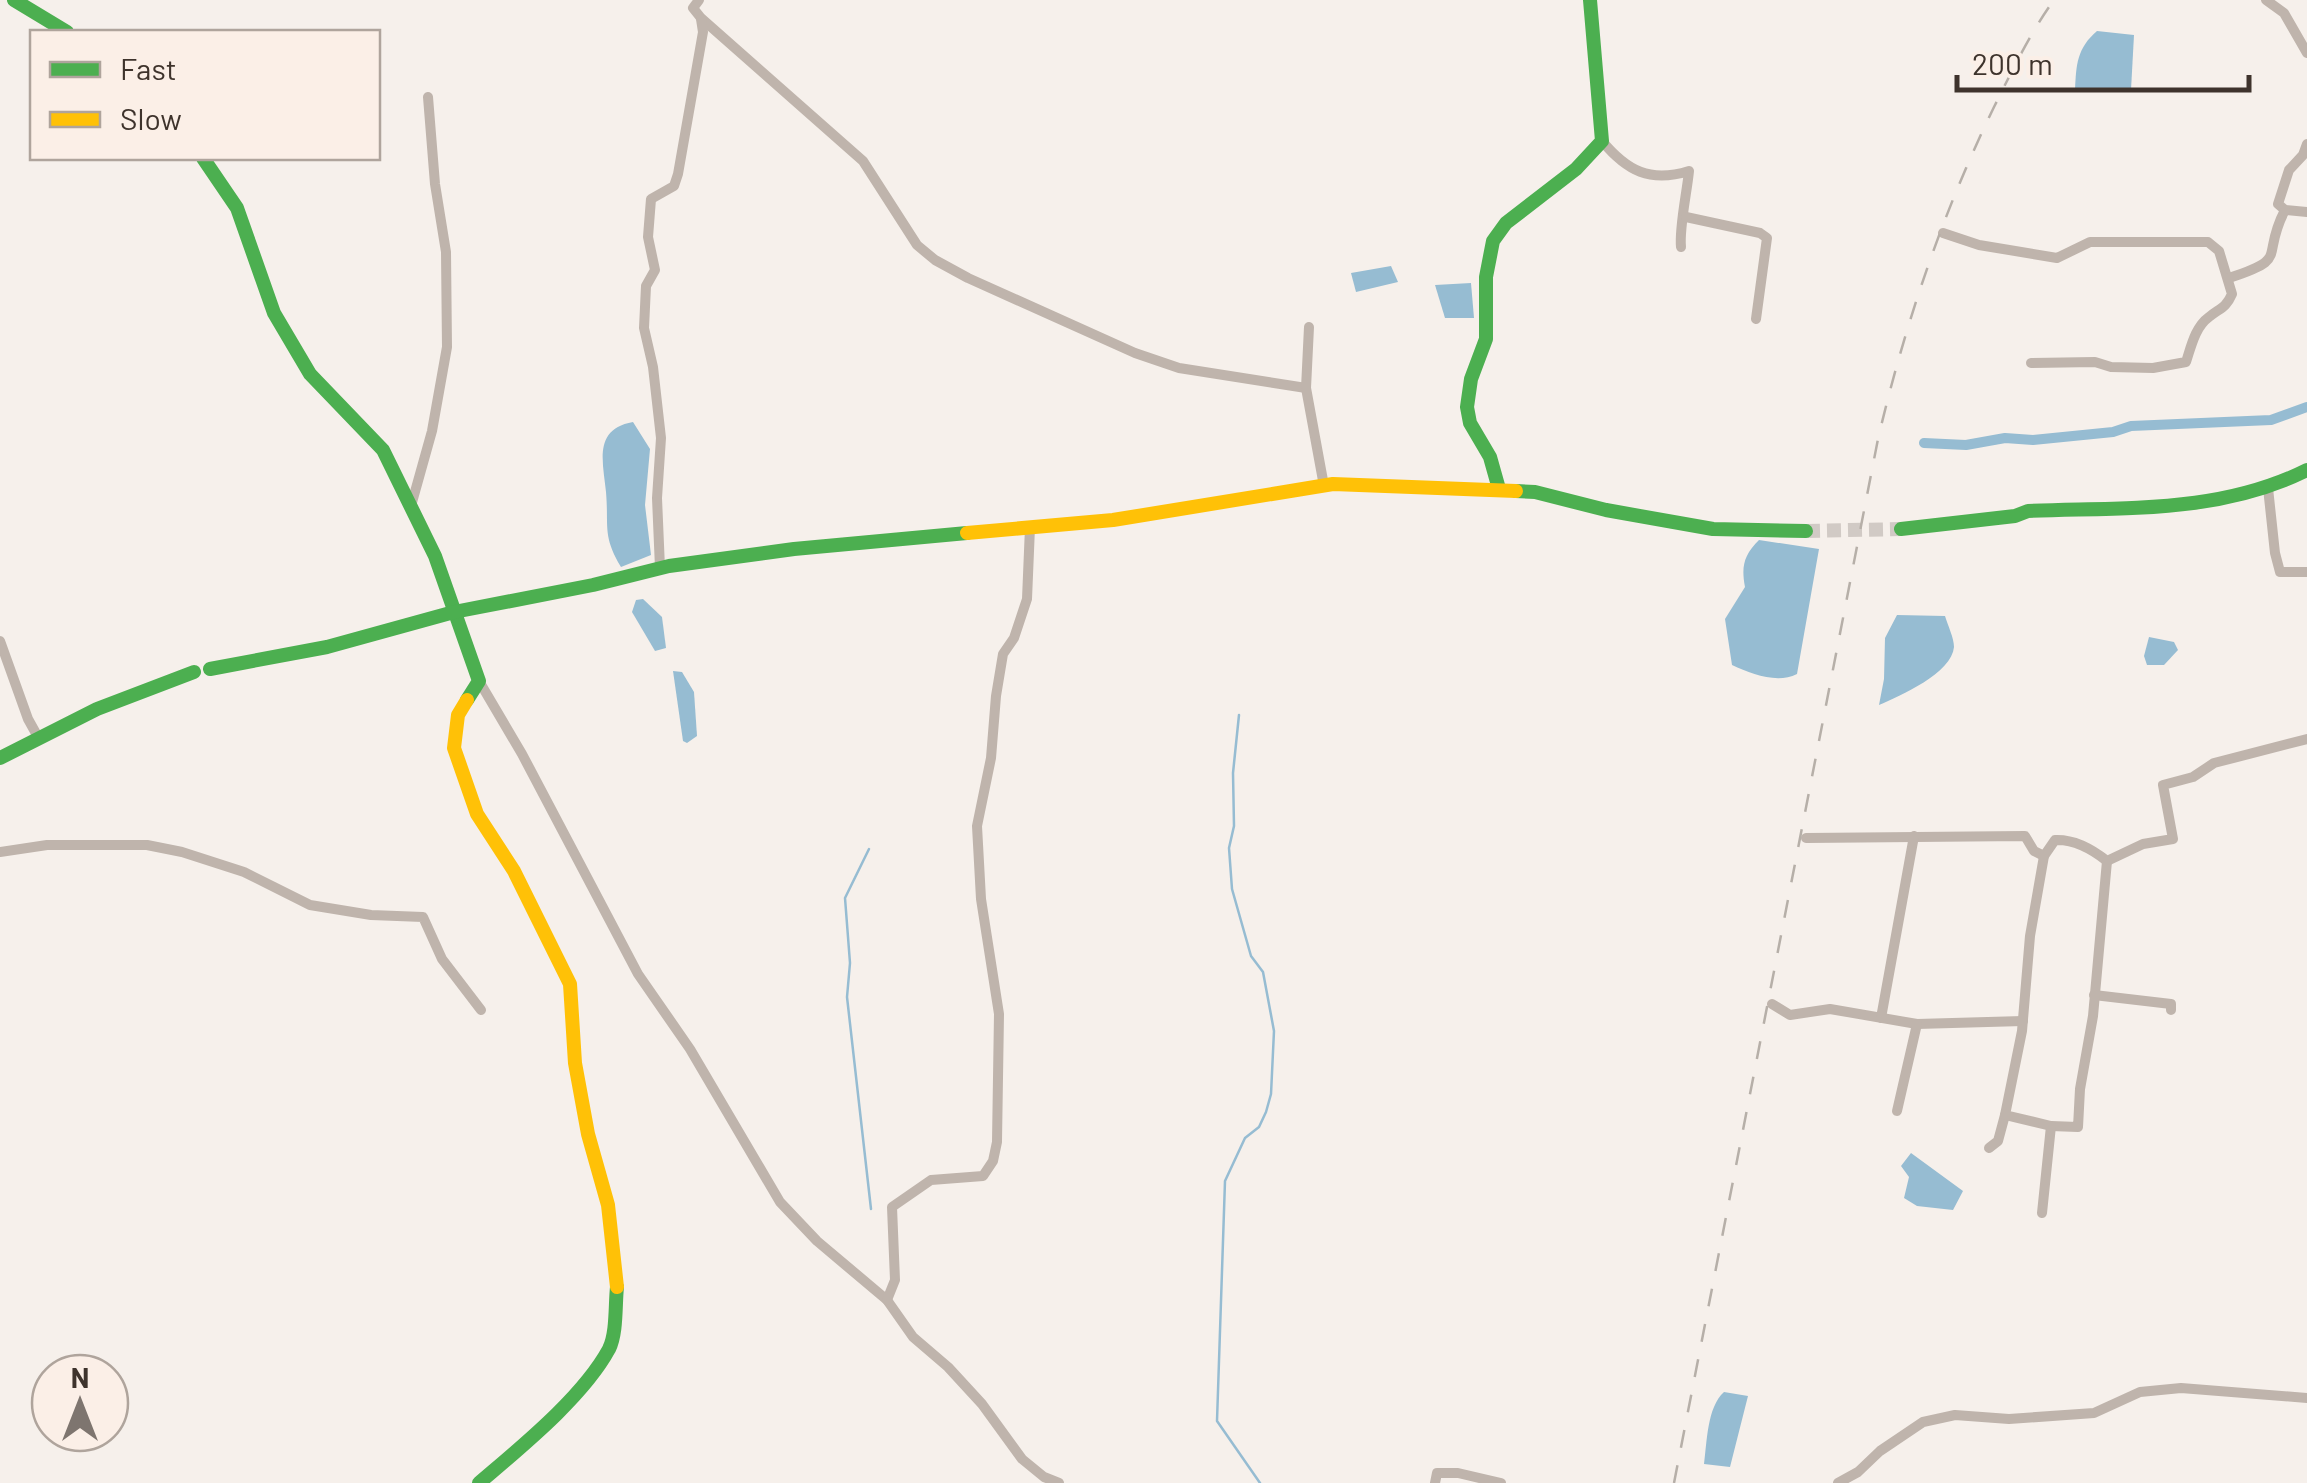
<svg xmlns="http://www.w3.org/2000/svg" width="2307" height="1483" viewBox="0 0 2307 1483" font-family="Barlow,sans-serif">
  <style>
    .water { fill: #96bcd2 }
    .lines { fill: none; stroke-linecap: round; stroke-linejoin: round }
    .stream { stroke: #96bcd2; stroke-width: 2.5 }
    .canal { stroke: #96bcd2; stroke-width: 10 }
    .secondary-tunnel { stroke: #d1cac5; stroke-width: 14; stroke-dasharray: 14 7; stroke-linecap: butt }
    .street { stroke: #bfb4ac; stroke-width: 10 }
    .fast { stroke: #4caf50; stroke-width: 14 }
    .slow { stroke: #ffc107; stroke-width: 14 }
    .rail { stroke: #b6afa8; stroke-width: 2.5; stroke-dasharray: 18 18; stroke-linecap: butt }
  </style>
  <rect width="100%" height="100%" fill="#f6f0eb"/>
  <g class="water">
    <path d="M 2097,31 L 2134,35 L 2131,90 L 2075,90 C 2076,65 2077,48 2097,31 Z"/>
    <polygon points="1391,266 1398,282 1356,292 1351,273"/>
    <polygon points="1471,283 1474,318 1445,318 1435,285"/>
    <path d="M 633,422 L 650,449 L 645,505 L 651,555 L 621,567 C 602,535 609,527 606,492 C 603,462 593,429 633,422 Z"/>
    <path d="M 1759,540 L 1819,549 L 1797,674 C 1777,684 1752,674 1732,665 L 1725,619 L 1745,587 C 1741,566 1744,555 1759,540 Z"/>
    <polygon points="643,599 662,617 666,648 655,651 632,612 636,600"/>
    <path d="M 1897,615 L 1945,616 C 1948,626 1954,638 1954,647 C 1952,673 1900,696 1879,705 L 1884,679 L 1885,638 Z"/>
    <polygon points="2149,637 2174,642 2178,650 2164,665 2147,665 2144,656"/>
    <polygon points="673,671 682,672 694,692 697,736 687,743 683,741"/>
    <polygon points="1911,1153 1963,1191 1953,1210 1917,1206 1904,1198 1909,1177 1901,1166"/>
    <path d="M 1724,1392 L 1748,1396 L 1730,1467 L 1704,1464 C 1707,1443 1707,1407 1724,1392 Z"/>
  </g>
  <g class="lines">
    <g class="stream">
      <polyline points="1239,715 1233,773 1234,826 1229,848 1232,889 1251,956 1263,972 1274,1031 1271,1094 1266,1112 1259,1127 1245,1138 1225,1181 1217,1421 1260,1483"/>
      <polyline points="869,849 845,898 850,963 847,997 871,1209"/>
    </g>
    <polyline class="canal" points="1924,443 1966,445 2005,438 2033,440 2113,432 2131,426 2271,420 2307,407"/>
    <polyline class="secondary-tunnel" points="1806,531 1901,529"/>
    <g class="street">
      <polyline points="699,0 693,8 701,18 863,161 917,245 935,260 968,278 1135,353 1179,368 1306,388"/>
      <polyline points="2266,0 2284,13 2307,53"/>
      <path d="M 1602,141 C 1627,171 1650,183 1689,171 C 1687,192 1679,228 1681,247"/>
      <polyline points="2307,144 2303,155 2289,170 2278,204 2285,210 2307,212"/>
      <polyline points="1686,217 1760,233 1767,238 1756,319"/>
      <path d="M 1943,233 L 1979,245 L 2057,258 L 2090,242 L 2208,242 L 2219,251 L 2232,294 C 2226,308 2220,308 2209,317 C 2195,327 2191,347 2186,362 L 2153,368 L 2111,367 L 2095,362 L 2031,363"/>
      <path d="M 2229,278 C 2291,258 2260,258 2285,210"/>
      <polyline points="1309,327 1306,388 1324,486"/>
      <polyline points="2268,488 2275,553 2280,572 2307,572"/>
      <polyline points="411,506 432,431 447,347 446,252 435,184 428,97"/>
      <polyline points="660,568 657,498 661,438 653,367 644,328 646,286 655,270 648,237 651,199 674,186 678,174 703,32 701,19"/>
      <polyline points="0,641 28,719 38,737"/>
      <polyline points="479,681 522,754 638,974 690,1049 780,1202 817,1241 887,1300 913,1337 948,1367 982,1404 1022,1459 1044,1477 1059,1483"/>
      <path d="M 1806,838 L 2025,836 L 2034,851 L 2044,856 L 2055,840 C 2075,839 2092,849 2107,861 L 2143,844 L 2173,839 L 2163,785 L 2193,777 L 2214,763 L 2307,739"/>
      <polyline points="0,852 47,845 147,845 182,852 244,872 310,905 371,915 423,917 442,959 481,1010"/>
      <polyline points="2094,995 2171,1004 2171,1010"/>
      <polyline points="1772,1004 1790,1015 1830,1009 1917,1024 2023,1021"/>
      <polyline points="1881,1018 1914,836"/>
      <polyline points="1897,1111 1917,1024"/>
      <polyline points="2051,1126 2078,1127 2080,1089 2093,1016 2107,861"/>
      <polyline points="1989,1148 1998,1141 2005,1115"/>
      <polyline points="2042,1213 2051,1126 2005,1115 2022,1031 2030,936 2044,856"/>
      <polyline points="887,1300 895,1280 892,1207 931,1180 983,1176 993,1161 997,1142 999,1014 981,899 977,826 991,758 996,696 1003,654 1014,638 1027,599 1030,527"/>
      <polyline points="1435,1483 1437,1473 1458,1473 1501,1483"/>
      <polyline points="1838,1483 1858,1472 1880,1451 1923,1422 1955,1415 2009,1419 2094,1413 2140,1392 2181,1388 2307,1398"/>
    </g>
    <g class="fast">
      <polyline points="14,0 67,32"/>
      <polyline points="203,158 237,208 274,313 310,374 383,450 435,556 479,681 467,700"/>
      <polyline points="1499,489 1490,457 1470,423 1467,407 1471,379 1486,339 1486,277 1493,241 1506,223 1576,169 1602,141 1590,0"/>
      <polyline points="1516,491 1535,492 1606,510 1713,529 1806,531"/>
      <path d="M 1901,529 L 2015,516 L 2028,511 C 2124,507 2219,514 2307,470"/>
      <polyline points="210,669 327,647 454,612 593,585 669,566 794,549 967,533"/>
      <polyline points="0,758 97,709 194,672"/>
      <path d="M 479,1483 C 521,1447 583,1397 609,1349 C 617,1333 615,1305 617,1287"/>
    </g>
    <g class="slow">
      <polyline points="967,533 1113,520 1333,484 1516,491"/>
      <polyline points="467,700 458,715 454,748 477,814 514,871 570,984 575,1063 588,1134 608,1205 617,1287"/>
    </g>
    <path class="rail" d="M 1674,1483 L 1878,439 C 1905,324 1942,214 1994,107 C 2012,71 2030,33 2054,0"/>
  </g>
  <rect x="30" y="30" width="350" height="130" fill="#fbefe7" stroke="#afa49c" stroke-width="2.5"/>
  <rect x="50" y="62" width="50" height="15" fill="#4caf50" stroke="#afa49c" stroke-width="2.5"/>
  <text x="120" y="80" font-size="30" fill="#3e332c">Fast</text>
  <rect x="50" y="112" width="50" height="15" fill="#ffc107" stroke="#afa49c" stroke-width="2.5"/>
  <text x="120" y="130" font-size="30" fill="#3e332c">Slow</text>
  <g transform="translate(80 1403)"><circle r="48" fill="#fbefe7" stroke="#afa49c" stroke-width="2.5"/>
  <path d="M0-8L18 38L0 25L-18 38Z" fill="#7e756f"/>
  <text y="-15" font-size="28" font-weight="bold" text-anchor="middle" fill="#3e332c">N</text>
  </g>
  <path d="M1957 75v15h292v-15" fill="none" stroke="#3e332c" stroke-width="5"/>
  <text x="1972" y="75" font-size="30" fill="#3e332c" stroke="#fbefe7" stroke-width="8" paint-order="stroke">200 m</text>
</svg>
